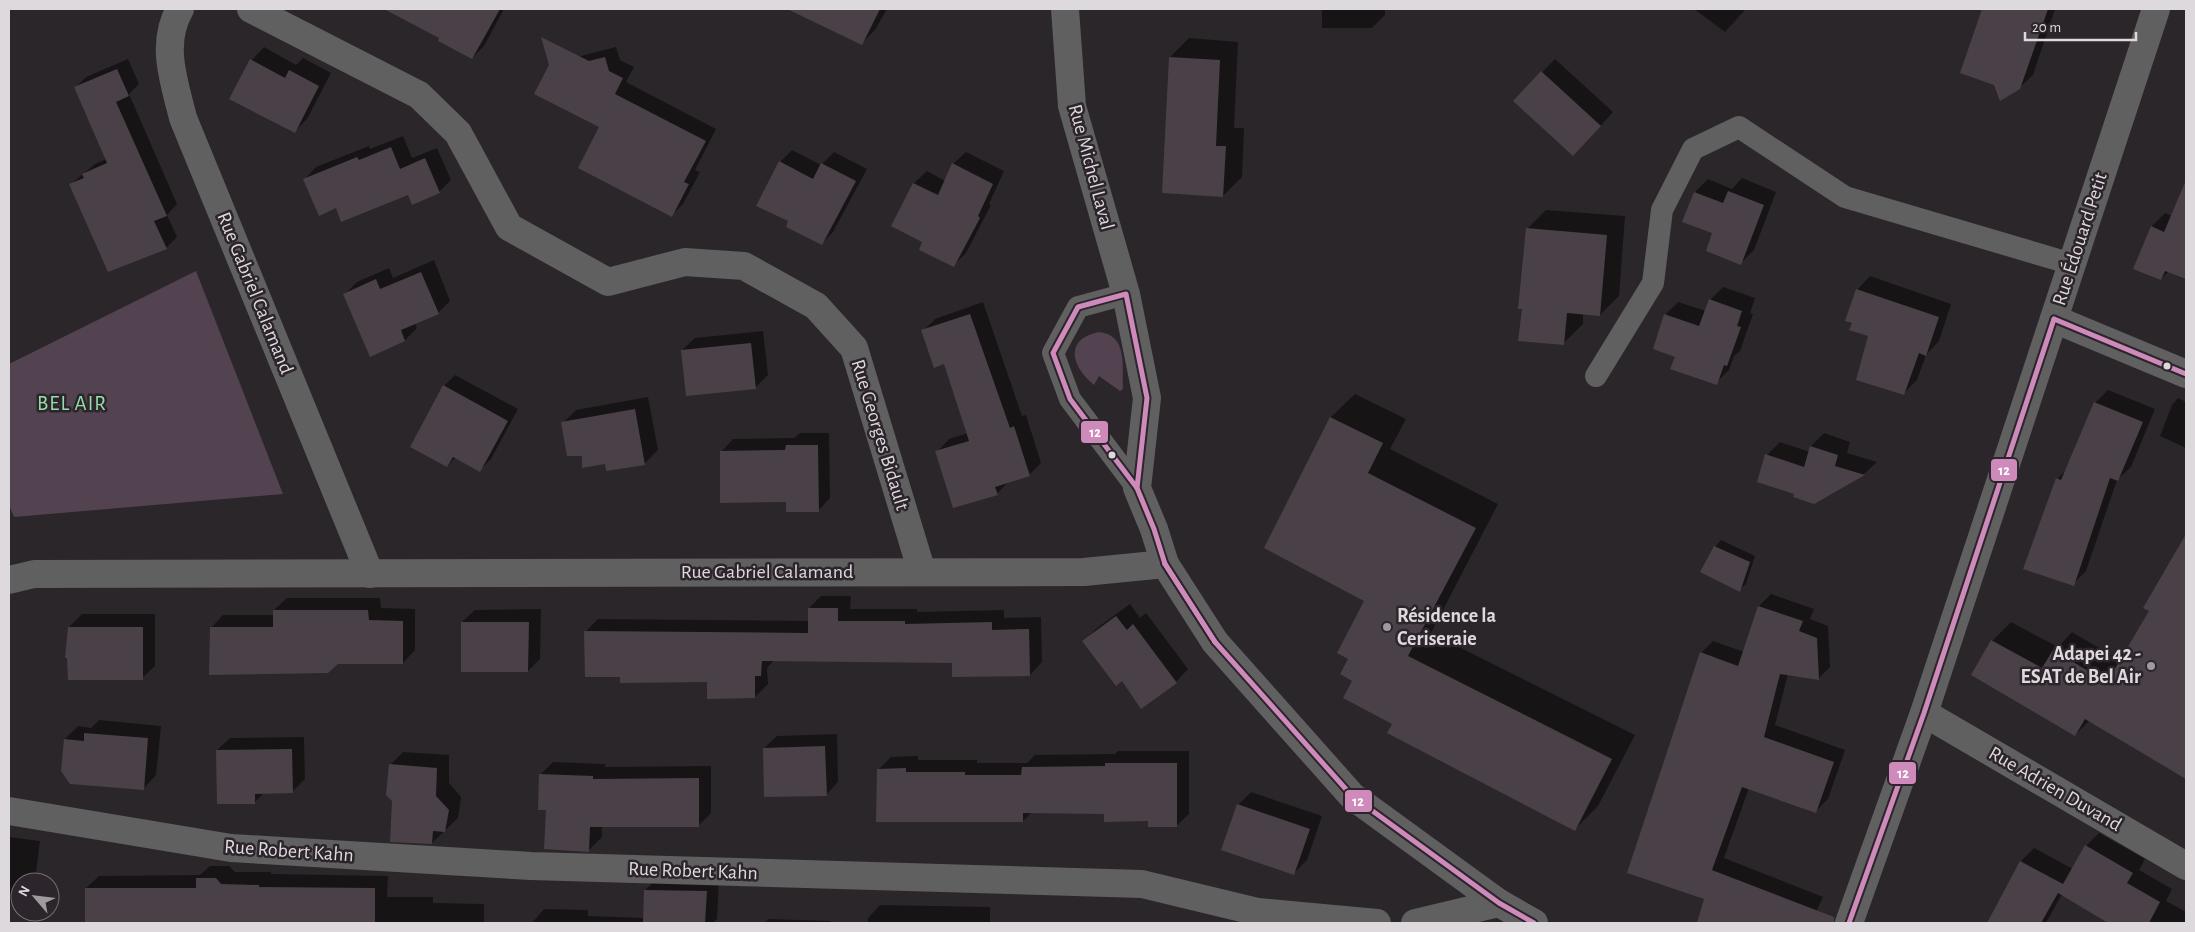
<svg xmlns="http://www.w3.org/2000/svg" width="2195" height="932" viewBox="0 0 2195 932" font-family="'Alegreya Sans',sans-serif">
  <style>
    .green { fill: #534250 }
    .shadow { fill: #0007 }
    .building { fill: #494147 }
    .lines { fill: none; stroke-linecap: round; stroke-linejoin: round }
    .lane { stroke: #606060; stroke-width: 22 }
    .street { stroke: #606060; stroke-width: 28 }
    .bus-1-casing { stroke: #2c252b; stroke-width: 9 }
    .bus-1 { stroke: #ce8abb; stroke-width: 5 }
    .bus-dot { fill: #ded9dd; stroke: #2c252b; stroke-width: 2 }
    .poi-dot { fill: #9f9a9e; stroke: #2c252b; stroke-width: 2 }
    .labels { text-anchor: middle; dominant-baseline: central; stroke-width: 5; stroke-linejoin: round; paint-order: stroke }
    .street-label { font-size: 20px; fill: #ded9dd; stroke: #2c252b }
    .poi-label { font-size: 20px; font-weight: bold; fill: #ded9dd; stroke: #2c252b; text-anchor: start }
    .neighbourhood-label { font-size: 21px; letter-spacing: 1px; fill: #95ddab; stroke: #2c252b }
    .line-badge { stroke: #2c252b; stroke-width: 2 }
    .badge-label { font-size: 14px; text-anchor: middle; font-weight: bold; fill: #fff }
  </style>
  <rect width="100%" height="100%" fill="#2b262a"/>
  <g class="green">
    <polygon points="196,271 283,494 14,517 9,505 9,364"/>
    <path d="M 1099,332 C 1128,335 1122,366 1123,389 L 1120,391 L 1099,376 L 1094,385 C 1071,366 1064,339 1099,332 Z"/>
  </g>
  <g class="shadow">
    <polygon points="415,9 504,9 484,46 472,58 441,37 409,21"/>
    <polygon points="808,9 887,9 875,30 862,43 804,16"/>
    <polygon points="1322,9 1385,9 1385,15 1372,28 1322,28"/>
    <polygon points="1694,9 1746,9 1725,32"/>
    <polygon points="1983,9 2055,9 2033,75 2019,88 1995,84 1961,72"/>
    <polygon points="1189,38 1238,42 1234,128 1244,128 1242,177 1223,196 1170,57"/>
    <polygon points="264,47 296,65 303,58 331,73 307,119 295,131 252,60"/>
    <polygon points="616,47 620,60 634,67 626,82 716,129 695,170 700,172 683,204 672,215 601,126 557,62"/>
    <polygon points="128,59 139,84 129,94 177,204 167,215 177,237 166,248 71,184 95,164 106,159 75,88 86,77"/>
    <polygon points="1555,59 1613,112 1586,142 1514,101"/>
    <polygon points="403,136 412,158 437,148 451,180 439,192 409,193 337,206 305,179 316,167 369,146 370,149"/>
    <polygon points="792,150 821,165 834,152 867,169 833,232 822,243 789,221 780,162"/>
    <polygon points="966,152 1004,171 989,204 991,205 966,253 953,266 924,242 893,225 914,183 927,171 945,181 953,164"/>
    <polygon points="1742,178 1776,192 1754,250 1741,263 1714,232 1684,221 1695,192 1708,179 1732,189"/>
    <polygon points="2186,201 2186,278 2169,271 2161,279 2135,268 2152,226 2165,213 2172,216"/>
    <polygon points="1546,210 1625,216 1619,296 1600,315 1583,313 1583,324 1564,343 1523,307 1527,229"/>
    <polygon points="434,260 450,301 438,313 415,323 417,328 405,340 345,294 357,282 389,268 393,278"/>
    <polygon points="1870,276 1951,304 1939,341 1926,355 1917,380 1904,393 1869,336 1857,290"/>
    <polygon points="1723,287 1755,298 1750,313 1753,314 1740,351 1734,356 1729,370 1716,383 1676,356 1665,315 1678,302 1706,311 1710,300"/>
    <polygon points="983,302 1022,416 1026,415 1041,463 1029,475 1009,481 997,494 937,452 949,439 968,433 945,362 923,331 935,319"/>
    <polygon points="763,331 768,375 755,388 682,350 695,338"/>
    <polygon points="455,375 518,409 491,459 480,470 456,457 447,466 444,386"/>
    <polygon points="2108,390 2155,409 2131,467 2117,480 2086,571 2073,584 2057,479 2067,469 2095,403"/>
    <polygon points="1355,394 1406,419 1390,449 1498,504 1431,633 1635,735 1598,806 1575,829 1394,723 1354,681 1350,659 1366,600 1265,548 1331,417"/>
    <polygon points="648,397 658,450 645,463 606,463 583,454 563,423 576,410"/>
    <polygon points="2178,398 2186,402 2186,448 2160,436 2172,405"/>
    <polygon points="800,433 829,433 830,498 818,511 787,501 721,452 733,439 794,438"/>
    <polygon points="1824,433 1850,442 1847,453 1877,462 1864,474 1814,502 1796,493 1767,455 1780,442 1810,452 1811,446"/>
    <polygon points="2186,537 2186,777 2090,720 2075,735 1992,641 2011,622 2058,647 2072,632 2121,661 2151,611 2145,607"/>
    <polygon points="1721,540 1755,556 1746,584 1739,590 1715,547"/>
    <polygon points="1771,594 1814,609 1810,619 1828,626 1830,667 1818,679 1788,674 1775,725 1845,750 1828,799 1816,811 1749,788 1724,858 1823,897 1811,923 1698,923 1706,898 1701,653 1713,641 1744,652 1759,606"/>
    <polygon points="821,596 851,596 850,609 917,609 917,612 1004,610 1004,618 1041,617 1042,662 1030,675 953,662 774,660 767,668 768,684 755,697 708,681 622,676 585,632 598,619 809,621 809,608"/>
    <polygon points="287,598 380,598 381,608 415,609 415,650 403,663 338,663 211,628 223,615 274,615 274,610"/>
    <polygon points="1130,604 1140,618 1146,613 1188,669 1176,682 1084,641 1097,628"/>
    <polygon points="541,609 540,659 528,671 462,622 475,610"/>
    <polygon points="82,614 155,614 155,666 142,678 68,657 69,627"/>
    <polygon points="99,720 161,726 156,775 143,789 62,770 65,739 78,726 91,728"/>
    <polygon points="837,734 838,782 826,795 764,748 777,736"/>
    <polygon points="304,737 305,779 292,792 265,792 254,803 217,750 230,738"/>
    <polygon points="1118,751 1189,751 1189,814 1176,826 1106,813 1032,812 1023,821 878,770 891,757 918,756 918,760 977,760 977,763 1027,763 1035,755 1115,754"/>
    <polygon points="403,752 449,755 449,783 461,797 458,818 432,843 394,801 390,765"/>
    <polygon points="553,762 606,764 605,767 711,766 711,813 698,826 602,826 602,837 589,850 547,809 540,775"/>
    <polygon points="1251,792 1322,816 1307,860 1294,873 1238,805"/>
    <polygon points="2099,833 2145,859 2139,870 2172,889 2166,901 2186,912 2186,923 2111,923 2062,894 2046,923 2008,923 1993,915 2021,861 2034,848 2073,869 2086,846"/>
    <polygon points="9,837 40,841 35,882 20,882 20,905 9,903"/>
    <polygon points="210,866 229,866 235,872 271,872 271,874 388,876 387,897 433,897 433,903 484,904 484,923 86,923 86,888 99,876 200,875"/>
    <polygon points="658,878 719,879 717,919 713,923 532,923 544,909 588,910 588,916 644,918 645,890"/>
    <polygon points="880,905 990,907 990,923 868,923 868,918"/>
    <polygon points="769,919 831,921 831,923 764,923"/>
  </g>
  <g class="building">
    <polygon points="384,9 500,9 472,59 438,41 439,38"/>
    <polygon points="787,9 880,9 862,45"/>
    <polygon points="1982,9 2048,9 2020,89 2000,101 1994,85 1960,73"/>
    <polygon points="541,37 589,61 605,57 609,71 623,78 615,94 706,141 684,182 689,184 672,217 578,168 599,127 534,94 549,65"/>
    <polygon points="1169,57 1220,60 1216,146 1226,146 1223,197 1162,193"/>
    <polygon points="250,59 285,78 289,70 319,86 295,133 229,99"/>
    <polygon points="117,69 129,96 116,102 167,216 154,221 167,249 108,272 69,184 84,178 82,174 107,163 74,87"/>
    <polygon points="1541,71 1601,126 1573,156 1513,101"/>
    <polygon points="391,147 400,169 425,158 440,193 412,205 408,195 341,222 336,208 319,216 303,179 357,157 359,160"/>
    <polygon points="779,161 813,179 821,163 856,181 822,245 786,227 788,221 756,206"/>
    <polygon points="952,163 993,184 978,216 980,218 954,267 919,250 922,242 891,226 913,183 938,195"/>
    <polygon points="2186,180 2186,279 2165,271 2161,280 2133,269 2151,226 2164,232"/>
    <polygon points="1728,191 1764,205 1741,265 1706,251 1712,233 1682,222 1694,192 1723,203"/>
    <polygon points="1526,228 1607,235 1600,316 1567,313 1564,345 1518,341 1522,309 1518,309"/>
    <polygon points="421,272 439,314 401,330 405,341 370,357 343,294 376,279 380,289"/>
    <polygon points="1856,289 1939,317 1926,356 1919,353 1904,395 1856,380 1868,336 1849,330 1852,323 1845,321"/>
    <polygon points="1709,299 1742,311 1737,326 1741,327 1727,366 1724,365 1717,385 1670,369 1675,357 1653,349 1664,314 1699,326"/>
    <polygon points="970,314 1010,428 1014,426 1030,476 995,487 998,495 953,508 935,451 969,441 944,364 934,368 921,330"/>
    <polygon points="751,343 756,389 686,396 681,350"/>
    <polygon points="443,385 508,421 480,472 453,457 447,467 410,447"/>
    <polygon points="2094,402 2143,422 2118,481 2110,478 2074,586 2023,569 2056,478 2061,480"/>
    <polygon points="635,409 645,465 606,471 605,464 582,468 582,456 567,456 561,422"/>
    <polygon points="1330,417 1383,443 1368,473 1476,528 1408,656 1612,759 1575,831 1387,733 1392,724 1343,698 1352,681 1340,674 1348,659 1337,653 1364,601 1264,548"/>
    <polygon points="786,445 818,445 819,512 786,512 786,502 720,503 720,451 785,450"/>
    <polygon points="1810,446 1838,455 1835,466 1865,475 1814,504 1793,497 1794,494 1757,482 1765,454 1804,467"/>
    <polygon points="2186,534 2186,779 2085,719 2075,736 1971,675 1991,640 2042,668 2053,650 2107,682 2149,611 2143,608"/>
    <polygon points="1714,546 1750,562 1740,592 1700,572"/>
    <polygon points="1758,606 1803,621 1799,631 1817,638 1819,680 1780,674 1764,737 1834,762 1816,813 1742,787 1712,870 1834,917 1834,923 1697,923 1704,899 1627,873 1700,652 1738,666"/>
    <polygon points="808,608 838,608 838,621 905,621 905,624 992,622 992,630 1029,629 1030,676 952,677 952,663 762,661 761,676 755,676 755,698 707,699 707,682 620,683 620,677 585,677 584,631 808,633"/>
    <polygon points="273,610 368,610 369,620 403,621 403,664 338,664 328,673 209,675 210,627 273,627"/>
    <polygon points="1116,616 1127,630 1133,624 1177,683 1141,709 1122,681 1116,686 1082,641"/>
    <polygon points="461,622 529,622 528,672 461,672"/>
    <polygon points="68,627 143,627 143,680 68,680 67,658 65,658"/>
    <polygon points="84,733 148,738 144,790 70,784 61,771 64,739 84,741"/>
    <polygon points="825,746 827,796 764,797 763,748"/>
    <polygon points="292,749 293,793 255,794 255,804 217,804 216,750"/>
    <polygon points="1105,763 1177,763 1177,827 1148,827 1148,821 1104,822 1104,814 1023,813 1023,822 876,822 877,769 906,768 906,772 965,772 965,775 1021,775 1022,767 1105,766"/>
    <polygon points="389,764 437,768 436,796 449,810 445,832 433,831 432,844 390,842 392,801 386,795"/>
    <polygon points="539,774 593,776 593,779 699,778 699,827 590,827 589,852 544,849 546,810 538,810"/>
    <polygon points="1237,804 1310,829 1294,875 1221,850"/>
    <polygon points="2085,845 2133,873 2127,883 2160,902 2149,923 2108,923 2058,893 2041,923 1987,923 2020,861 2063,884"/>
    <polygon points="196,878 216,878 221,884 259,885 259,887 375,888 375,923 85,923 85,888 196,888"/>
    <polygon points="644,890 707,891 705,923 643,923"/>
  </g>
  <g class="lines">
    <g class="lane">
      <polyline points="1126,294 1078,307 1053,353 1070,399 1137,488"/>
      <polyline points="1596,376 1653,283 1662,210 1693,149 1739,127 1845,197 2072,264"/>
    </g>
    <g class="street">
      <path d="M 180,9 C 160,44 174,81 183,118 L 370,574"/>
      <polyline points="251,9 419,95 458,133 509,227 608,282 685,262 744,266 816,306 854,348 922,572"/>
      <polyline points="1065,9 1072,106 1126,294 1147,398 1137,488 1154,529 1165,564 1215,642 1352,796 1499,903 1534,923"/>
      <polyline points="2054,319 2186,374"/>
      <polyline points="9,580 34,574 1084,572 1165,564"/>
      <polyline points="1924,713 2186,866"/>
      <polyline points="9,811 231,848 531,866 1142,884 1258,912 1377,923"/>
      <polyline points="1415,923 1499,903"/>
      <polyline points="1849,923 1924,713 2156,9"/>
    </g>
    <defs>
      <g id="bus-1">
        <polygon points="1126,294 1147,398 1137,488 1070,399 1053,353 1078,307"/>
        <polyline points="2054,319 2186,374"/>
        <polyline points="1137,488 1154,529 1165,564"/>
        <polyline points="1165,564 1215,642"/>
        <polyline points="1165,564 1215,642"/>
        <polyline points="1215,642 1352,796 1499,903 1534,923"/>
        <polyline points="1849,923 1924,713 2054,319"/>
      </g>
    </defs>
    <use href="#bus-1" class="bus-1-casing"/>
    <use href="#bus-1" class="bus-1"/>
  </g>
  <g class="bus-dot">
    <circle cx="2167" cy="366" r="4.5"/>
    <circle cx="1112" cy="455" r="4.5"/>
  </g>
  <g class="poi-dot">
    <circle cx="1387" cy="627" r="5"/>
    <circle cx="2151" cy="666" r="5"/>
  </g>
  <g class="labels">
    <g class="street-label">
      <text transform="translate(1091 167) rotate(75)">Rue Michel Laval</text>
      <text transform="translate(2080 239) rotate(-72)">Rue Édouard Petit</text>
      <text transform="translate(255 293) rotate(68)">Rue Gabriel Calamand</text>
      <text transform="translate(880 435) rotate(73)">Rue Georges Bidault</text>
      <text x="767" y="572">Rue Gabriel Calamand</text>
      <text transform="translate(2055 789) rotate(30)">Rue Adrien Duvand</text>
      <text transform="translate(289 851) rotate(4)">Rue Robert Kahn</text>
      <text transform="translate(693 871) rotate(2)">Rue Robert Kahn</text>
    </g>
    <g class="poi-label">
      <text x="1397" y="616">Résidence la<tspan x="1397" dy="23">Ceriseraie</tspan></text>
      <text x="2141" y="654" text-anchor="end">Adapei 42 -<tspan x="2141" dy="23">ESAT de Bel Air</tspan></text>
    </g>
    <g class="neighbourhood-label">
      <text x="72" y="403">BEL AIR</text>
    </g>
  </g>
  <g class="line-badge">
    <rect x="1080" y="420" width="29" height="24" rx="5" fill="#ce8abb"/>
    <rect x="1990" y="458" width="28" height="24" rx="5" fill="#ce8abb"/>
    <rect x="1888" y="761" width="29" height="24" rx="5" fill="#ce8abb"/>
    <rect x="1344" y="789" width="29" height="24" rx="5" fill="#ce8abb"/>
  </g>
  <g class="badge-label">
    <text x="1095" y="437">12</text>
    <text x="2004" y="475">12</text>
    <text x="1903" y="778">12</text>
    <text x="1358" y="806">12</text>
  </g>
  <rect width="2195" height="932" fill="none" stroke="#ded9dd" stroke-width="20"/>
  <g transform="translate(35 897) rotate(298)"><circle r="24" fill="#2c252b" stroke="#736d72"/>
  <path d="M0-4L9 19L0 12L-9 19Z" fill="#9f9a9e"/>
  <text y="-8" font-size="14" font-weight="bold" text-anchor="middle" fill="#ded9dd">N</text>
  </g>
  <path d="M2025 32v8h111v-8" fill="none" stroke="#ded9dd" stroke-width="2.5"/>
  <text x="2032" y="32" font-size="15" fill="#ded9dd" stroke="#2c252b" stroke-width="4" paint-order="stroke">20 m</text>
</svg>
